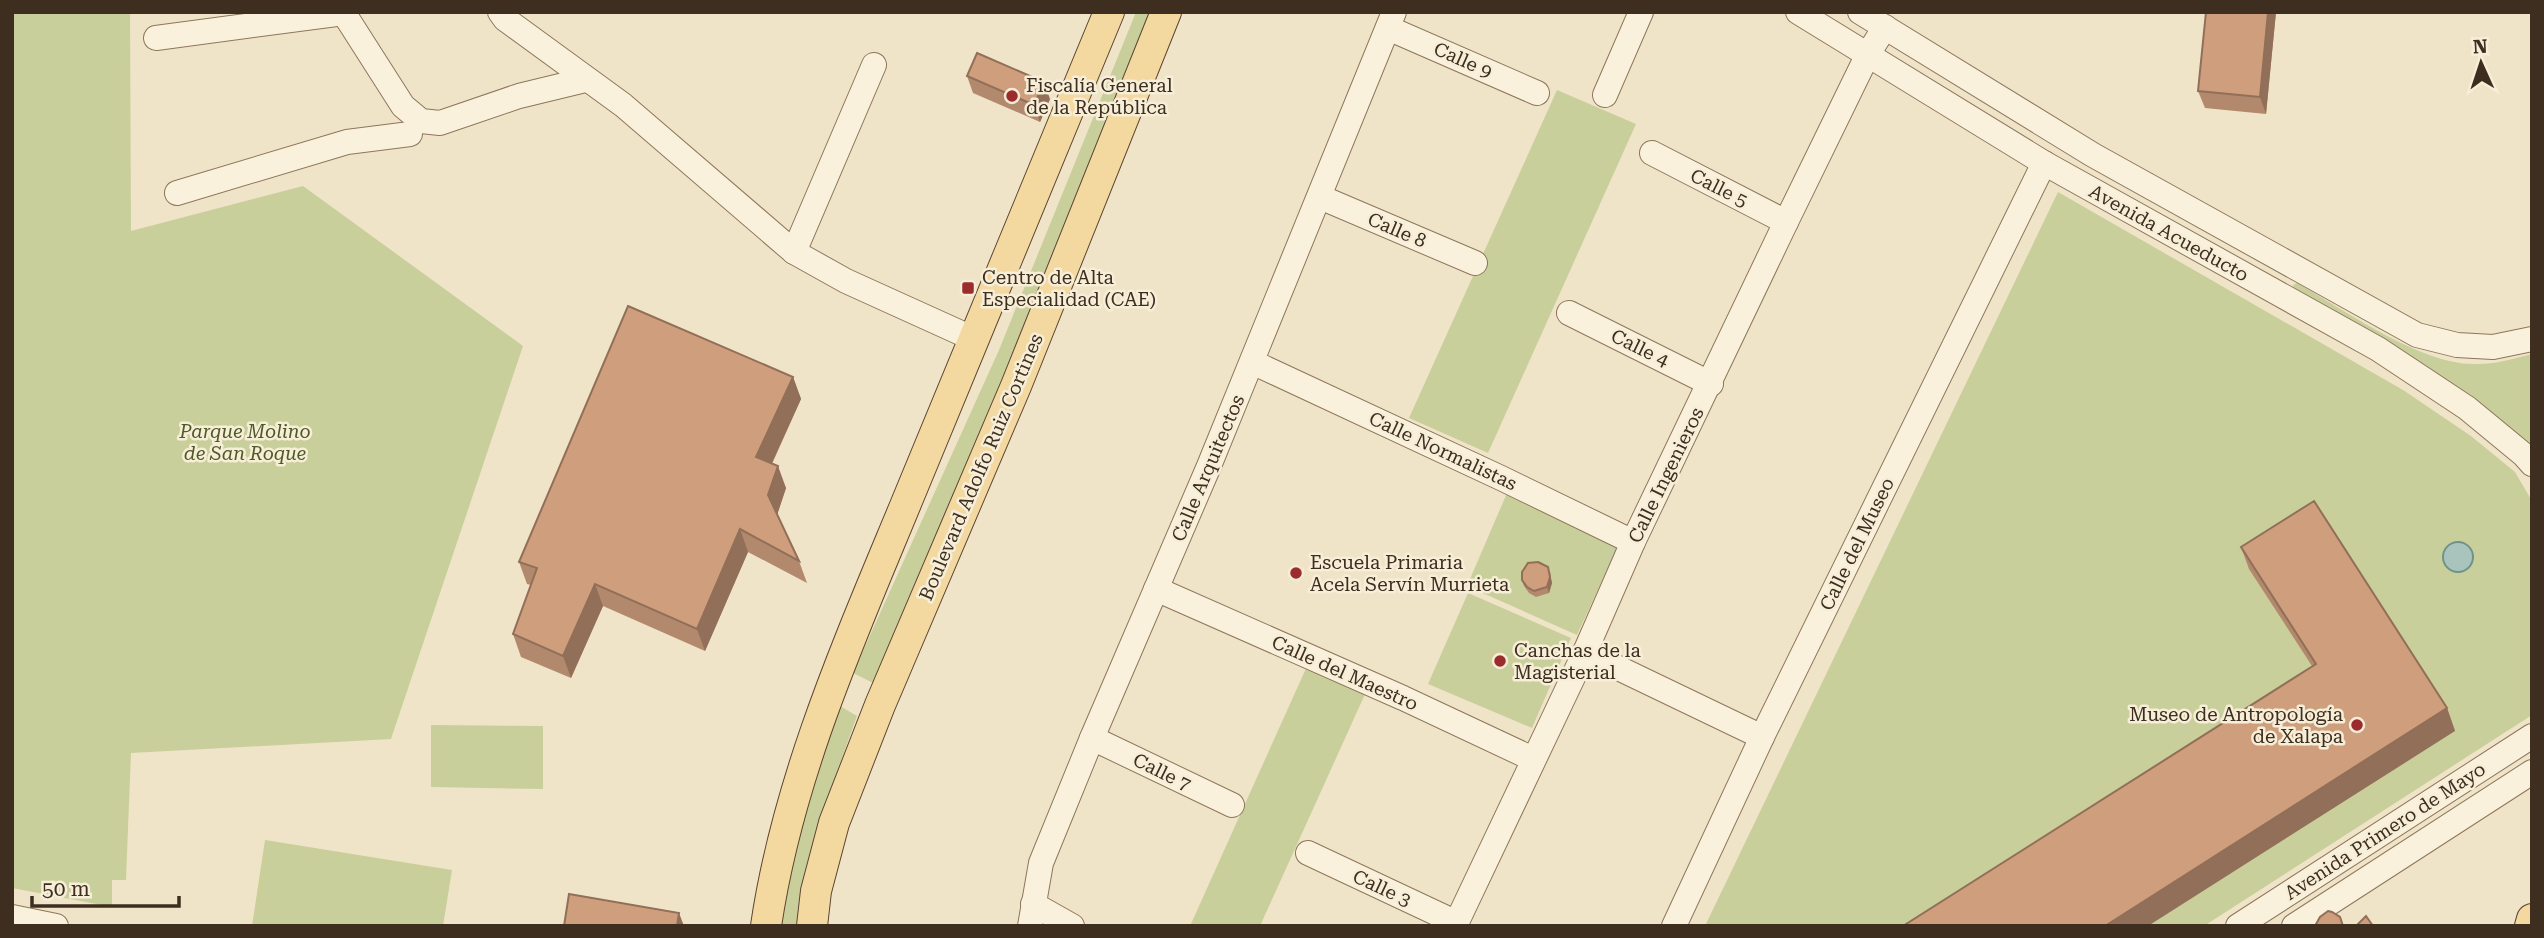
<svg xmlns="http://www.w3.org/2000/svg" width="2544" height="938" viewBox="0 0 2544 938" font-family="'Roboto Serif',serif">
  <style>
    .green { fill: #c9cf9b }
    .water { fill: #a9c4bc; stroke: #6f938a; stroke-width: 2 }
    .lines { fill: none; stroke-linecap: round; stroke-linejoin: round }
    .minor-casing { stroke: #8d765c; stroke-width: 26 }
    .major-casing { stroke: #5b4430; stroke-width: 32 }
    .minor { stroke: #faf1dc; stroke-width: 24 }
    .major { stroke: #f3d9a0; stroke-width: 30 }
    .wall { fill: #b2896c }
    .shaded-wall { fill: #916f58 }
    .building { fill: #cf9f7d; stroke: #916f58; stroke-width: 2 }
    .poi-dot { fill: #9e2a2b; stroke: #f7eed8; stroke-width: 2.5 }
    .labels { text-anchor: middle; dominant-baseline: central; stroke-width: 5; stroke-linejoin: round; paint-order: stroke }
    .street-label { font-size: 19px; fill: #3d2e20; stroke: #f7eed8 }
    .poi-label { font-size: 19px; fill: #3d2e20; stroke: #f7eed8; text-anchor: start }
    .park-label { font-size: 19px; font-style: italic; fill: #4d5a26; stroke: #f7eed8 }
  </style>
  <rect width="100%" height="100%" fill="#f0e4c8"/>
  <g class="green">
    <polygon points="12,12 130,12 131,231 303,186 523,346 391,739 131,753 126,880 112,880 112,907 12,888"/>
    <polygon points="1136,12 1156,12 877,685 853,673 999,350"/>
    <polygon points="1557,90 1636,124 1488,453 1409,418"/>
    <polygon points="2058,192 2403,390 2471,436 2515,472 2532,501 2532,715 2204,926 1705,926"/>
    <path d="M 2297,283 C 2343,309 2420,364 2473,364 C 2493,365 2512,359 2532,354 L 2532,448 L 2471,395 L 2294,290 L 2293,285 Z"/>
    <polygon points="1507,493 1618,546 1577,635 1467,586"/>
    <polygon points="1468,593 1571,638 1532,728 1428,684"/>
    <polygon points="1308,664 1366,692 1260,926 1190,926"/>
    <polygon points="840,706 857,716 816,830 801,926 776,926 796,819"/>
    <polygon points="431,725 543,726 543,789 431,787"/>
    <polygon points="265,840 452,870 443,926 252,926"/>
  </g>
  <circle class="water" cx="2458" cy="557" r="15"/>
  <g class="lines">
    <defs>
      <g id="minor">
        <polyline points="343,12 403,106 421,121 440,123 519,96 585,80"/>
        <polyline points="500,12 505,19 623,105 794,252 846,281 974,339"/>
        <polyline points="1798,12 2044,163 2378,349 2467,408 2524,455 2532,464"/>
        <polyline points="1860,12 2093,155 2417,335 2457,345 2493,347 2532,339"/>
        <polyline points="1388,28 1537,93"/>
        <polyline points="156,38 344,13"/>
        <polyline points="1605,95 1641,12"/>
        <polyline points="1652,153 1786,222"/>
        <polyline points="177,193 347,142 410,134"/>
        <polyline points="1320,197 1475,263"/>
        <polyline points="794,252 874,65"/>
        <polyline points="1569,313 1711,384"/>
        <polyline points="1252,362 1501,478 1633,542"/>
        <polyline points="1156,589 1403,698 1533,759"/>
        <polyline points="1585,652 1762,737"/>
        <polyline points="1092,738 1232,805"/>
        <polyline points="1308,853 1457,923"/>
        <polyline points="1033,904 1072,926"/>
        <polyline points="12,917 56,926"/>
        <polyline points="1030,926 1041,863 1092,738 1209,466 1394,12"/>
        <polyline points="1455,926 1585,652 1633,542 1786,222 1868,54 1885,27"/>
        <polyline points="1674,926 1762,737 2044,163"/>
        <polyline points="2238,926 2532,736"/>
        <polyline points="2294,926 2532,772"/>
      </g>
      <g id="major">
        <path d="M 766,926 C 788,777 850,639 907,501 C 974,338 1042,175 1109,12"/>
        <polyline points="812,926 816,891 834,823 880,705 1016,386 1166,12"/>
        <polyline points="2530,926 2532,919"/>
      </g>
    </defs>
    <use href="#minor" class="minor-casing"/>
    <use href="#major" class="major-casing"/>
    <use href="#minor" class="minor"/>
    <use href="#major" class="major"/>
  </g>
  <g class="wall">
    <polygon points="2276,12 2266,114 2205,108 2198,91"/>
    <polygon points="967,76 1050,99 1040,122 973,93"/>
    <polygon points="793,377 801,399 772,464 786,488 777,515 799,561 807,583 748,552 705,651 603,606 571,678 521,657 513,634 531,585 527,584 519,562"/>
    <polygon points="2241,547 2447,708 2455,731 2312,666 2249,569"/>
    <polygon points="1550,572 1552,583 1549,593 1536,597 1529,593 1524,586 1522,580"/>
  </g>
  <g class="shaded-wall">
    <polygon points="2268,12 2276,12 2266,114 2260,97"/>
    <polygon points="1044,82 1050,99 1040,122 1034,105"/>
    <polygon points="793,377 801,399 764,480 756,457"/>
    <polygon points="778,466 786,488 776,518 768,495"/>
    <polygon points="740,529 748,552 705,651 697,629"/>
    <polygon points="1548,567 1552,583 1549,593 1547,587"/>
    <polygon points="595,584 603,606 571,678 563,656"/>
    <polygon points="2447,708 2455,731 2148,926 2105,926"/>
    <polygon points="679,913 684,926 677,926"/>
  </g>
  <g class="building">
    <polygon points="2206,12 2268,12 2260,97 2198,91"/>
    <polygon points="977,53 1044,82 1034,105 967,76"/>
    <polygon points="628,306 793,377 756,457 778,466 768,495 799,561 740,529 697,629 595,584 563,656 513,634 537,568 519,562"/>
    <polygon points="2314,501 2447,708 2105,926 1903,926 2316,664 2241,547"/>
    <polygon points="1538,562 1548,567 1550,577 1547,587 1534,591 1527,587 1522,580 1522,572 1528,563"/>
    <polygon points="569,894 679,913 677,926 564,926"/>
    <polygon points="2328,911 2332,912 2340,917 2343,926 2315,926 2320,917"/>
    <polygon points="2366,916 2373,926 2356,926"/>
  </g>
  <g class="poi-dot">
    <circle cx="1012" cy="96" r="7"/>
    <rect x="961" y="281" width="14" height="14" rx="3.5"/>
    <circle cx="1296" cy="573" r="7"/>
    <circle cx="1500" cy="661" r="7"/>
    <circle cx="2357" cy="725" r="7"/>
  </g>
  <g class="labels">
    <g class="street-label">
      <text transform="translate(1463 60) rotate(24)">Calle 9</text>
      <text transform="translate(1719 188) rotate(27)">Calle 5</text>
      <text transform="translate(1397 230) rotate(23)">Calle 8</text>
      <text transform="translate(2169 233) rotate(29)">Avenida Acueducto</text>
      <text transform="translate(1640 348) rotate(26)">Calle 4</text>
      <text transform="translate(1443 451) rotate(25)">Calle Normalistas</text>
      <text transform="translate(981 467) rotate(-67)">Boulevard Adolfo Ruiz Cortines</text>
      <text transform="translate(1208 468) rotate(-67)">Calle Arquitectos</text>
      <text transform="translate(1666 475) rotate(-64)">Calle Ingenieros</text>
      <text transform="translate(1857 544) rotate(-64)">Calle del Museo</text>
      <text transform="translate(1345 673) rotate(24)">Calle del Maestro</text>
      <text transform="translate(1162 772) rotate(26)">Calle 7</text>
      <text transform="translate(2385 831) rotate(-33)">Avenida Primero de Mayo</text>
      <text transform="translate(1382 888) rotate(25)">Calle 3</text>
    </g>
    <g class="poi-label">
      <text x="1026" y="85">Fiscalía General<tspan x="1026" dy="22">de la República</tspan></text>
      <text x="982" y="277">Centro de Alta<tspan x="982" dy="22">Especialidad (CAE)</tspan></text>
      <text x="1310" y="562">Escuela Primaria<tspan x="1310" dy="22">Acela Servín Murrieta</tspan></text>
      <text x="1514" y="650">Canchas de la<tspan x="1514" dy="22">Magisterial</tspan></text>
      <text x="2343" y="714" text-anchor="end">Museo de Antropología<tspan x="2343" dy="22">de Xalapa</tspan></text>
    </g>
    <g class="park-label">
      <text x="245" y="431">Parque Molino<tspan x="245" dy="22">de San Roque</tspan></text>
    </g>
  </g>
  <rect width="2544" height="938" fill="none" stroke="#3d2e20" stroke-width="28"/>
  <g transform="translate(2481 63) rotate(357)" stroke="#f7eed8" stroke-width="5" paint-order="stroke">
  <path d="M0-5L12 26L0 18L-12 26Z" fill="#3d2e20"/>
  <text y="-10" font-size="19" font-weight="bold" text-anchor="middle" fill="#3d2e20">N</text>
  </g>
  <path d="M32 896v10h147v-10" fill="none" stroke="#3d2e20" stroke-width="3.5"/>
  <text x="42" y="896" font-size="21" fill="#3d2e20" stroke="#f7eed8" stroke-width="5" paint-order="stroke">50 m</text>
</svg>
